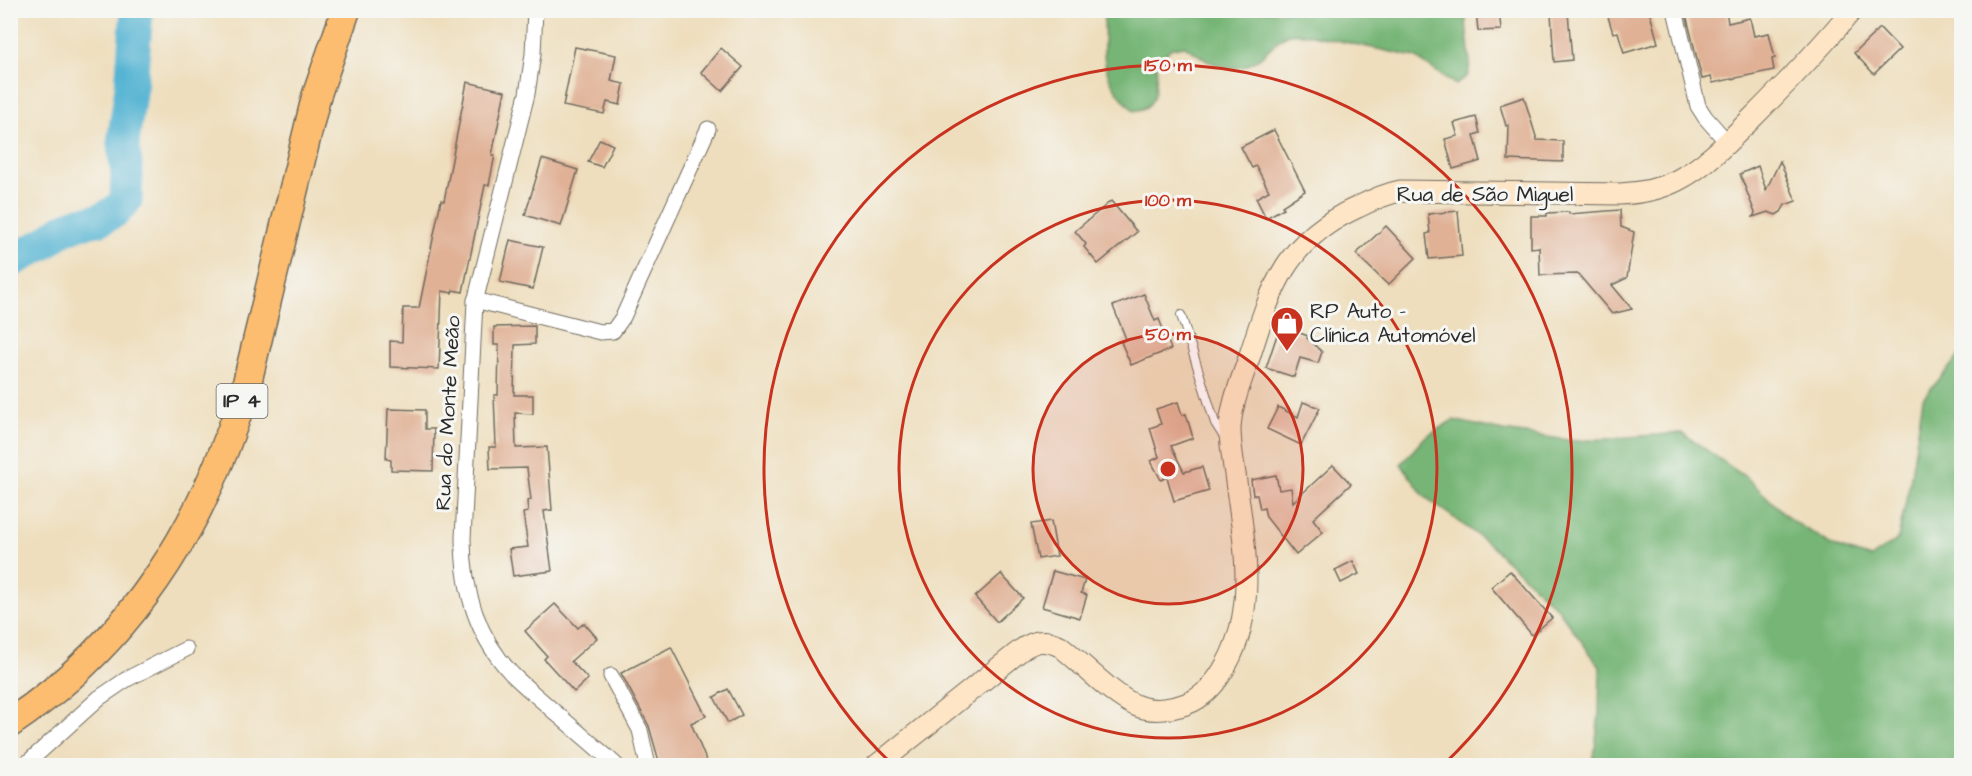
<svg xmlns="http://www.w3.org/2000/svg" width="1972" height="776" viewBox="0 0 1972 776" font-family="'Architects Daughter',sans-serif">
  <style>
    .forest { fill: #76b576; stroke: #507050; stroke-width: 1.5 }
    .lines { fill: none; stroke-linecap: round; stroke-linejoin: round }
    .river { stroke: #55b4d3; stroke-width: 33 }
    .building { fill: #e0b195 }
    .lane-casing { stroke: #6f6a5e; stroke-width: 10 }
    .street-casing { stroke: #6f6a5e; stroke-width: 17 }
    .secondary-casing { stroke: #6f6a5e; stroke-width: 23 }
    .highway-casing { stroke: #6f6a5e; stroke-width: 31 }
    .lane { stroke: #fff; stroke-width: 8 }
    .street { stroke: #fff; stroke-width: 15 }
    .secondary { stroke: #fee5c5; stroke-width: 21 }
    .highway { stroke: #fcbd6f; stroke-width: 28 }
    .ring { fill: none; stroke: #c8321e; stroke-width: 3 }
    .labels { text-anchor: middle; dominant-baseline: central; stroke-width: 6; stroke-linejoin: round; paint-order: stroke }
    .shield { fill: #f6f6f2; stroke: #686867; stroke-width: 1.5 }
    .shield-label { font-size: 20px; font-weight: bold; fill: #2b2b2b }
    .street-label { font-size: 21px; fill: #2b2b2b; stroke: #f6f6f2 }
    .poi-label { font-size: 21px; fill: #2b2b2b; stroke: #f6f6f2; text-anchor: start }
    .centre { fill: #c8321e; stroke: #f6f6f2; stroke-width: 3 }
    .ring-label { font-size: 18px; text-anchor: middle; font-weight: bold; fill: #c8321e; stroke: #f6f6f2; stroke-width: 6; stroke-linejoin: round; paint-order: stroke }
  </style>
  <rect width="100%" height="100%" fill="#f6f6f2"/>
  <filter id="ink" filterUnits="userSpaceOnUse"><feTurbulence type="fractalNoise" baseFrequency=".0167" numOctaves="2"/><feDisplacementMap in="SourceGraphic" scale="12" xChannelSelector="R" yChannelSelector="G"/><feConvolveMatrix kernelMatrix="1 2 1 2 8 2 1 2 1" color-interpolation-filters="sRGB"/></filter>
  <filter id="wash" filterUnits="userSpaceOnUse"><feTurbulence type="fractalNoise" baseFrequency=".008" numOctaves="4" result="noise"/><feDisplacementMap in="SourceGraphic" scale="24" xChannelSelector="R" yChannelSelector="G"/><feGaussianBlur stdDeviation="1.35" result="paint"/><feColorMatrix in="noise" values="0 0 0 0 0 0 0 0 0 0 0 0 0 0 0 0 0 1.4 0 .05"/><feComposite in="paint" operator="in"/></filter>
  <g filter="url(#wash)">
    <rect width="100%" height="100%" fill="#eedebd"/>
    <g class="forest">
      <path d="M 1102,11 L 1465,11 L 1470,62 L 1468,75 L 1456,85 L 1415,57 L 1307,34 C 1302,34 1293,33 1288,34 C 1279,38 1270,48 1263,55 C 1235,81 1211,64 1185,46 L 1172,48 L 1157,61 C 1155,83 1161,108 1134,111 C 1117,94 1105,78 1104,53 C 1103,38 1107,25 1102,11 Z"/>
      <polygon points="1961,354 1961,765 1593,765 1599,714 1600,667 1558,609 1488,543 1424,496 1401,464 1425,437 1453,420 1503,431 1576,441 1682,433 1747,478 1791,520 1834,546 1871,558 1898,539 1910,482 1923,398"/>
    </g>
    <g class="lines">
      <polyline class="river" points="10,262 45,243 62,230 80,223 99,220 116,211 126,200 127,173 123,143 131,87 137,10"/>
    </g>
    <g id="blocks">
      <g class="building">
        <polygon points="1476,10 1499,10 1501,30 1478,31"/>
        <polygon points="1606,10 1649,10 1658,43 1624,53 1618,32 1613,33"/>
        <polygon points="1685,10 1726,10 1728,23 1750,18 1754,36 1769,33 1775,58 1772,59 1774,70 1713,83 1711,77 1702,79"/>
        <polygon points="1568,12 1572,60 1554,62 1551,13"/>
        <polygon points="1880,28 1900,49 1874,74 1854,53"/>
        <polygon points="575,47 616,55 611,81 624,84 620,105 607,102 604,114 563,106"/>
        <polygon points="721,48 743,67 722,91 701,72"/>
        <polygon points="467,82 505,91 492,155 495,155 489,185 485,185 463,292 453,290 452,293 442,291 439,369 390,367 390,341 402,342 403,308 419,308 441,200 444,201"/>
        <polygon points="1524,97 1537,140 1563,141 1563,162 1508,160 1509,125 1506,126 1500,105"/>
        <polygon points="1476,117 1480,133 1474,135 1481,161 1453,169 1445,139 1458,136 1454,123"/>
        <polygon points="1274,130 1305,191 1282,206 1284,208 1266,218 1256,198 1269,191 1256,166 1252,168 1241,147"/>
        <polygon points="600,139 613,145 602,167 588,162"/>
        <polygon points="542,159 578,170 561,226 525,215"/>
        <polygon points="1780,161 1796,201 1785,205 1781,212 1776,215 1768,212 1753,217 1755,213 1740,174 1758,166 1766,190"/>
        <polygon points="1111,201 1137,232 1098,264 1084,247 1086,244 1075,231"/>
        <polygon points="1620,210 1621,227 1634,232 1627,278 1612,285 1632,309 1612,314 1578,274 1540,275 1539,247 1531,248 1531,216 1547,216 1547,213 1569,212 1569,214"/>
        <polygon points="1458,211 1462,256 1429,259 1426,234 1430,233 1428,214"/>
        <polygon points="1386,226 1416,258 1388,285 1356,254"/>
        <polygon points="510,240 543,247 533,289 500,282"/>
        <polygon points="1144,294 1155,321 1159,319 1171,349 1131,365 1121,342 1126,339 1113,306"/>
        <polygon points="535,326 535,344 515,345 514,395 533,395 533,414 515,413 516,448 547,447 552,510 544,511 552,571 513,576 509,549 528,547 523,513 528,512 527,501 531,500 527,468 490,469 489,447 496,447 494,395 498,395 499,345 494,345 494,327"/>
        <polygon points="1280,326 1308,336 1307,338 1322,352 1318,363 1300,358 1294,377 1266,368"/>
        <polygon points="1178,402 1182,415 1186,414 1193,438 1171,446 1184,472 1202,467 1209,491 1174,501 1167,477 1161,480 1151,461 1159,457 1150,428 1161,424 1156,409"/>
        <polygon points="1303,402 1320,408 1301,445 1267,429 1278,407 1298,417"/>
        <polygon points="388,409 425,410 425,429 434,429 433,471 391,470 391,460 386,459"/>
        <polygon points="1333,465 1351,484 1313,519 1323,532 1296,555 1266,517 1264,508 1260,509 1257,495 1253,495 1251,480 1276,475 1279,490 1291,488 1293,502"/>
        <polygon points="1051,521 1057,556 1038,559 1031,524"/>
        <polygon points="1353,561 1359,574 1341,583 1335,570"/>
        <polygon points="1053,571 1085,580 1081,593 1087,595 1080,618 1042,607"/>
        <polygon points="1510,571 1552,618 1532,635 1491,587"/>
        <polygon points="1001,574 1023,598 997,622 975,597"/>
        <polygon points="555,604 578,628 584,623 597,638 571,661 588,679 574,692 544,659 547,656 525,631"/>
        <polygon points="671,647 706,716 691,723 708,765 660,765 649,726 621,673"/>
        <polygon points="728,689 742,715 728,723 714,697"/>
      </g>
    </g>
  </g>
  <g filter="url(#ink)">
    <use href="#blocks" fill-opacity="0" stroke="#6f6a5e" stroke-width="1.5"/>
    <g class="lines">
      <defs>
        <polyline id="lane" points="1181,315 1215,423 1224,437"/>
        <g id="street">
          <path d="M 535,10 L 533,54 L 527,94 L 475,302 L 463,538 C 463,589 477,637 512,674 C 524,686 538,697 550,708 C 572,727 595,746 617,766"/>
          <polyline points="1675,10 1698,106 1705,117 1727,142"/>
          <polyline points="475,300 600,332 613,331 623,317 708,129"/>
          <polyline points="611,676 640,730 648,766"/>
          <polyline points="24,766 99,698 127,679 186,649"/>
        </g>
        <path id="secondary" d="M 876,766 L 1021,650 C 1035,640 1045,639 1060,646 C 1082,663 1112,695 1135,705 C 1152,713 1176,709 1193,701 C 1208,693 1218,680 1226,665 C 1259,606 1243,538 1235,474 C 1233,460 1230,444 1230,429 C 1231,404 1242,379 1250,355 C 1272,285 1287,239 1358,207 C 1372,200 1385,194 1400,191 L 1620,194 C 1641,193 1659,190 1678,180 C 1707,165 1729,141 1752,118 C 1787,83 1820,49 1852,10"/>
        <path id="highway" d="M 10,723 C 133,641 206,523 247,383 L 316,97 L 346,10"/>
      </defs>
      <use href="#lane" class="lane-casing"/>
      <use href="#street" class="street-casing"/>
      <use href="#secondary" class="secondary-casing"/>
      <use href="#highway" class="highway-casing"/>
      <use href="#lane" class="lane"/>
      <use href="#street" class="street"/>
      <use href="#secondary" class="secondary"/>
      <use href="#highway" class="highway"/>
    </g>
  </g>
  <circle cx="1168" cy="469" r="135" fill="#c8321e" fill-opacity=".12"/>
  <g class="ring">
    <circle cx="1168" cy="469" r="135"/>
    <circle cx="1168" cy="469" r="269"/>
    <path d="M892 764A404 404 0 1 1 1444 764"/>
  </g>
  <defs>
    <symbol id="shop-pin" viewBox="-11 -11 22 30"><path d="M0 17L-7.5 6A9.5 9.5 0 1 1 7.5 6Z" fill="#c8321e" stroke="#f6f6f2"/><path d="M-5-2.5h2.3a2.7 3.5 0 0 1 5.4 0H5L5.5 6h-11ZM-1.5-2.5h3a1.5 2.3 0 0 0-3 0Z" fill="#fff"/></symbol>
  </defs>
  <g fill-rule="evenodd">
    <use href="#shop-pin" x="1268" y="304" width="38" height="52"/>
  </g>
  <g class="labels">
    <rect class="shield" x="216.5" y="384" width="51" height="34" rx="4.5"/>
    <g class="shield-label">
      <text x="242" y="401">IP 4</text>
    </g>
    <g class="street-label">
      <text x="1485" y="194">Rua de São Miguel</text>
      <text transform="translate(448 413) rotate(-87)">Rua do Monte Meão</text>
    </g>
    <g class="poi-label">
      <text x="1310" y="311">RP Auto -<tspan x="1310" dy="24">Clínica Automóvel</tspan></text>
    </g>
  </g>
  <circle cx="1168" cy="469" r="9" class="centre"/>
  <g class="ring-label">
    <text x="1168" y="71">150 m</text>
    <text x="1168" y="206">100 m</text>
    <text x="1168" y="340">50 m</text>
  </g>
  <rect width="1972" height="776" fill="none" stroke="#f6f6f2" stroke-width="36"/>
</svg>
